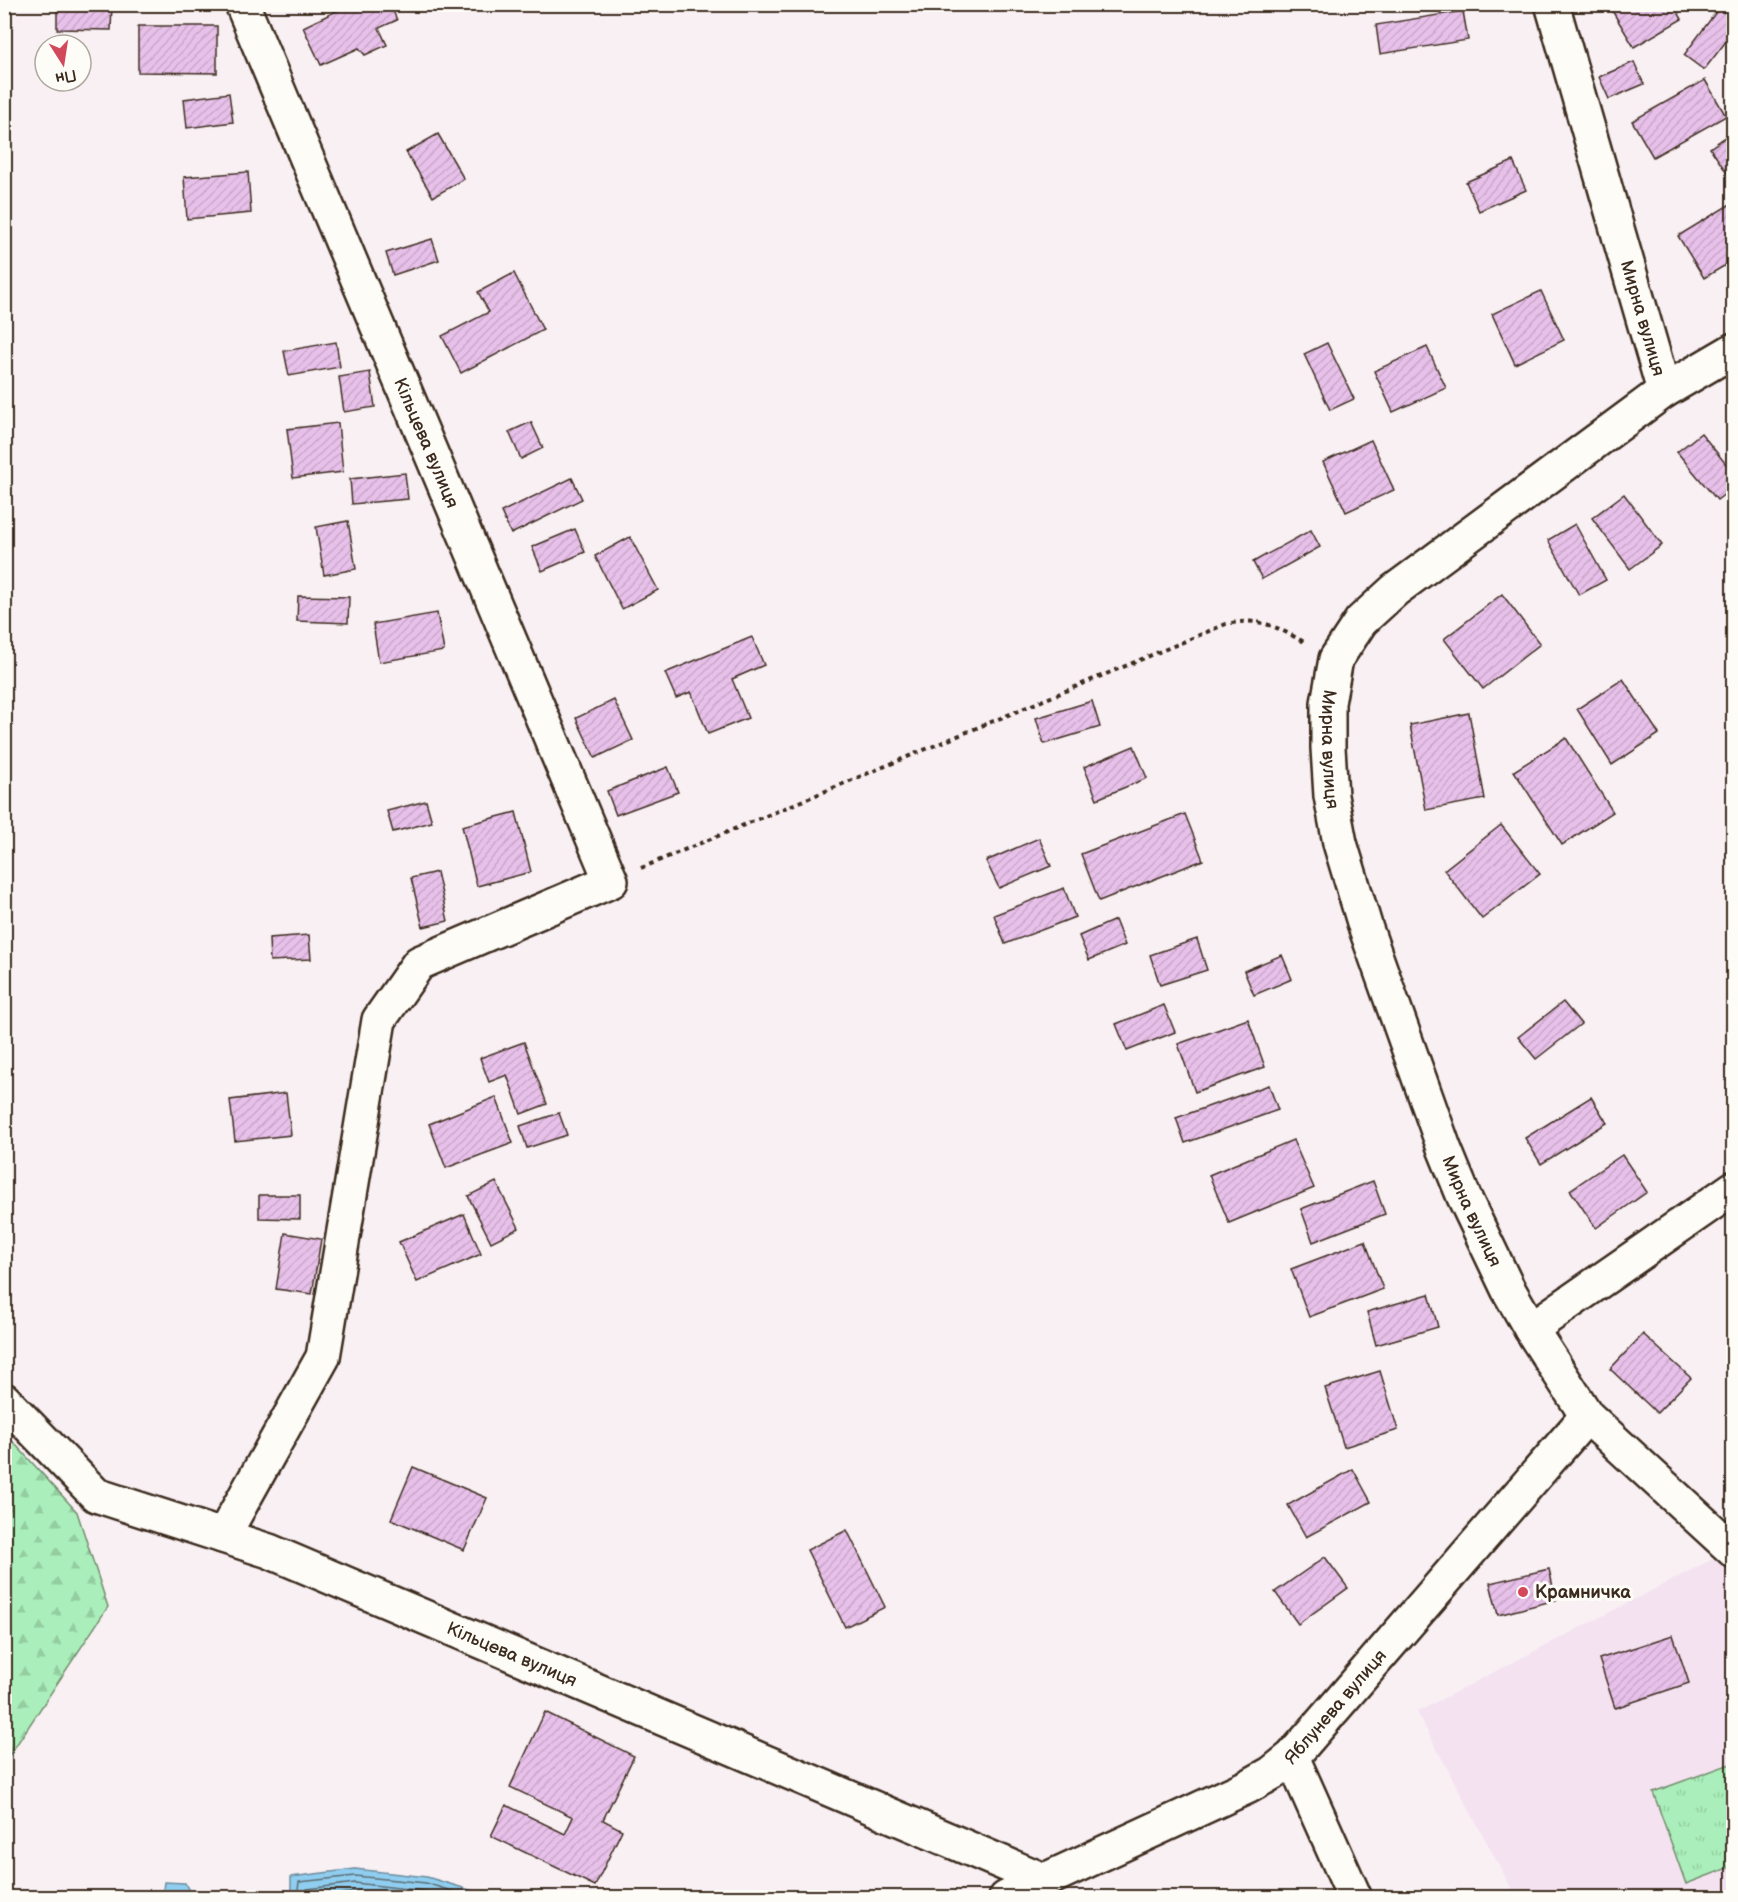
<svg xmlns="http://www.w3.org/2000/svg" width="1738" height="1902" viewBox="0 0 1738 1902" font-family="'Balsamiq Sans',sans-serif">
  <style>
    .built { fill: #f4e2f1 }
    .forest { fill: url(#forest-firs); stroke: #728c6c; stroke-width: 1.5 }
    .park { fill: url(#park-tufts); stroke: #728c6c; stroke-width: 1.5 }
    .water { fill: #8fcef0; stroke: #6d8c9c; stroke-width: 1.5 }
    .lines { fill: none; stroke-linecap: round; stroke-linejoin: round }
    .shore { stroke: #5d6c72; stroke-width: 1.5 }
    .building { fill: url(#building-hatch); stroke: #3b2a1e; stroke-width: 1.5 }
    .minor-casing { stroke: #3b2a1e; stroke-width: 38 }
    .path { stroke: #3b2a1e; stroke-width: 4; stroke-dasharray: 4.5 4.5; stroke-linecap: butt }
    .minor { stroke: #fdfcf7; stroke-width: 33 }
    .poi-dot { fill: #d1495b; stroke: #fdfcf7; stroke-width: 2 }
    .labels { text-anchor: middle; dominant-baseline: central; stroke-width: 6; stroke-linejoin: round; paint-order: stroke }
    .street-label { font-size: 18px; fill: #3b2a1e; stroke: #fdfcf7 }
    .poi-label { font-size: 18px; font-weight: bold; fill: #3b2a1e; stroke: #fdfcf7; text-anchor: start }
  </style>
  <defs>
    <pattern id="forest-firs" width="22" height="20" patternUnits="userSpaceOnUse" patternTransform="scale(1.5)"><rect width="22" height="20" fill="#aaefbb"/><path d="M5 1l3.5 6h-7zM16 11l3.5 6h-7z" fill="#93cda0"/></pattern>
    <pattern id="park-tufts" width="24" height="20" patternUnits="userSpaceOnUse" patternTransform="scale(1.5)"><rect width="24" height="20" fill="#aaefbb"/><path d="M3 7l-1-3M5 7V3M7 7l1-3M15 17l-1-3M17 17v-4M19 17l1-3" fill="none" stroke="#93cda0"/></pattern>
    <pattern id="building-hatch" width="6" height="6" patternUnits="userSpaceOnUse" patternTransform="scale(1.5)"><rect width="6" height="6" fill="#e8c1ea"/><path d="M-1 1l2-2M0 6l6-6M5 7l2-2" fill="none" stroke="#c8a6c8"/></pattern>
  </defs>
  <rect width="100%" height="100%" fill="#f9f0f4"/>
  <filter id="ink" filterUnits="userSpaceOnUse"><feTurbulence type="fractalNoise" baseFrequency=".0167" numOctaves="2"/><feDisplacementMap in="SourceGraphic" scale="12" xChannelSelector="R" yChannelSelector="G"/><feConvolveMatrix kernelMatrix="1 2 1 2 8 2 1 2 1" color-interpolation-filters="sRGB"/></filter>
  <g filter="url(#ink)">
    <polygon class="built" points="1732,1549 1733,1897 1516,1897 1417,1712"/>
    <polygon class="forest" points="5,1433 77,1512 108,1607 7,1759 5,1767"/>
    <polygon class="park" points="1733,1763 1733,1866 1686,1884 1653,1792"/>
    <g class="water">
      <polygon points="355,1869 427,1877 493,1897 291,1897 291,1877"/>
      <polygon points="164,1882 185,1883 192,1897 162,1897"/>
    </g>
    <g class="lines">
      <g class="shore">
        <polyline points="297,1898 299,1882 355,1876 426,1883 473,1898"/>
        <polyline points="305,1898 307,1889 355,1883 425,1891 447,1898"/>
        <polyline points="314,1898 355,1892 405,1898"/>
      </g>
    </g>
    <g class="building">
      <polygon points="57,4 112,4 111,30 57,29"/>
      <polygon points="351,4 390,4 397,20 379,28 387,45 365,55 359,48 321,65 303,27"/>
      <polygon points="1608,4 1673,4 1682,19 1634,47"/>
      <polygon points="1719,8 1734,20 1734,31 1704,70 1684,55"/>
      <polygon points="1463,11 1468,40 1380,54 1376,25"/>
      <polygon points="138,26 217,26 217,73 138,72"/>
      <polygon points="1634,62 1644,84 1609,99 1599,77"/>
      <polygon points="1705,80 1726,116 1653,157 1632,121"/>
      <polygon points="229,93 233,122 187,128 184,99"/>
      <polygon points="1734,131 1734,177 1731,179 1710,148"/>
      <polygon points="438,134 464,179 433,197 406,152"/>
      <polygon points="1513,161 1526,190 1479,211 1466,182"/>
      <polygon points="248,172 251,213 187,219 184,177"/>
      <polygon points="1732,203 1734,260 1704,278 1678,236"/>
      <polygon points="432,239 439,260 393,275 386,253"/>
      <polygon points="514,273 543,330 461,373 442,336 489,312 478,292"/>
      <polygon points="1541,291 1564,340 1515,364 1492,314"/>
      <polygon points="336,342 340,367 289,376 284,351"/>
      <polygon points="1327,343 1354,399 1330,410 1304,354"/>
      <polygon points="1427,347 1446,388 1393,412 1374,371"/>
      <polygon points="370,372 375,407 344,412 339,377"/>
      <polygon points="531,422 543,448 521,459 509,432"/>
      <polygon points="338,423 343,472 293,478 287,429"/>
      <polygon points="1701,433 1734,474 1734,487 1717,500 1677,452"/>
      <polygon points="1371,440 1394,490 1346,512 1323,462"/>
      <polygon points="405,473 408,499 352,504 350,479"/>
      <polygon points="572,478 582,499 511,534 501,512"/>
      <polygon points="1624,494 1662,545 1630,569 1592,518"/>
      <polygon points="348,521 356,569 324,575 316,527"/>
      <polygon points="1575,524 1606,580 1579,595 1548,540"/>
      <polygon points="575,529 585,552 542,571 532,547"/>
      <polygon points="1311,530 1320,547 1262,579 1253,562"/>
      <polygon points="630,537 658,590 622,609 595,556"/>
      <polygon points="1502,594 1540,644 1483,689 1444,639"/>
      <polygon points="298,596 349,597 348,623 297,621"/>
      <polygon points="437,613 444,651 379,662 373,624"/>
      <polygon points="752,637 764,665 732,679 748,718 708,734 691,692 676,698 665,673"/>
      <polygon points="1623,679 1659,734 1612,765 1577,709"/>
      <polygon points="614,700 633,740 595,758 576,718"/>
      <polygon points="1092,701 1100,727 1044,744 1036,718"/>
      <polygon points="1469,713 1485,799 1426,810 1410,725"/>
      <polygon points="1566,738 1613,812 1562,845 1514,771"/>
      <polygon points="1134,746 1147,778 1097,799 1084,767"/>
      <polygon points="668,767 678,792 616,815 607,791"/>
      <polygon points="426,801 432,822 393,832 387,811"/>
      <polygon points="516,812 531,872 477,886 462,826"/>
      <polygon points="1185,814 1203,860 1099,901 1081,854"/>
      <polygon points="1501,825 1540,874 1482,919 1444,870"/>
      <polygon points="1039,838 1051,866 999,888 986,861"/>
      <polygon points="437,872 448,921 423,927 411,878"/>
      <polygon points="1064,888 1075,917 1005,944 994,915"/>
      <polygon points="1115,920 1125,945 1089,960 1079,936"/>
      <polygon points="309,935 311,959 270,961 269,938"/>
      <polygon points="1197,939 1207,970 1160,985 1150,955"/>
      <polygon points="1282,955 1292,979 1254,995 1244,971"/>
      <polygon points="1563,1002 1581,1024 1536,1059 1518,1037"/>
      <polygon points="1164,1005 1175,1032 1127,1051 1116,1024"/>
      <polygon points="1248,1019 1265,1067 1195,1092 1178,1044"/>
      <polygon points="524,1042 547,1104 521,1114 507,1075 489,1082 480,1058"/>
      <polygon points="1269,1085 1278,1110 1185,1143 1176,1118"/>
      <polygon points="286,1093 291,1135 235,1141 230,1100"/>
      <polygon points="496,1097 513,1143 446,1168 429,1124"/>
      <polygon points="1591,1097 1607,1123 1541,1164 1525,1138"/>
      <polygon points="559,1113 567,1135 527,1148 520,1126"/>
      <polygon points="1293,1140 1314,1188 1229,1223 1209,1175"/>
      <polygon points="1622,1155 1647,1192 1596,1228 1570,1190"/>
      <polygon points="1373,1181 1385,1214 1313,1242 1301,1209"/>
      <polygon points="496,1182 519,1228 491,1242 468,1196"/>
      <polygon points="259,1195 300,1195 300,1219 259,1218"/>
      <polygon points="464,1214 481,1254 417,1282 399,1242"/>
      <polygon points="285,1233 321,1239 312,1294 276,1289"/>
      <polygon points="1365,1241 1383,1289 1309,1317 1291,1269"/>
      <polygon points="1429,1294 1438,1327 1376,1345 1367,1312"/>
      <polygon points="1643,1334 1691,1378 1657,1413 1610,1369"/>
      <polygon points="1380,1371 1398,1430 1344,1447 1325,1388"/>
      <polygon points="413,1467 487,1498 464,1550 391,1519"/>
      <polygon points="1353,1469 1371,1502 1306,1537 1288,1505"/>
      <polygon points="847,1530 885,1607 845,1627 807,1550"/>
      <polygon points="1325,1557 1348,1588 1298,1624 1275,1592"/>
      <polygon points="1549,1569 1556,1600 1498,1615 1490,1583"/>
      <polygon points="1673,1635 1689,1683 1615,1708 1599,1659"/>
      <polygon points="545,1712 634,1756 603,1820 622,1830 595,1886 491,1836 506,1805 565,1834 573,1817 510,1787"/>
    </g>
    <g class="lines">
      <defs>
        <g id="minor">
          <path id="s1" d="M 1552,4 L 1664,391 L 1395,590 L 1361,621 L 1336,659 L 1328,703 L 1328,748 L 1331,796 L 1340,843 L 1366,929 L 1444,1148 L 1464,1197 L 1508,1289 L 1531,1329 L 1587,1416 L 1734,1551"/>
          <polyline points="1664,391 1734,350"/>
          <polyline points="1531,1329 1734,1188"/>
          <path id="s2" d="M 4,1400 L 96,1495 L 269,1551 L 1043,1880"/>
          <polyline points="223,1536 323,1357 379,1020 419,963 611,881 242,4"/>
          <polyline points="1292,1757 1355,1898"/>
          <path id="s3" d="M 1006,1898 L 1249,1786 L 1272,1773 L 1292,1757 L 1587,1416"/>
        </g>
      </defs>
      <use href="#minor" class="minor-casing"/>
      <path class="path" d="M 641,868 L 1226,624 C 1262,617 1274,626 1306,643"/>
      <use href="#minor" class="minor"/>
    </g>
  </g>
  <circle class="poi-dot" cx="1523" cy="1592" r="6"/>
  <g class="labels">
    <g class="street-label">
      <text stroke="none"><textPath href="#s1" startOffset="327">Мирна вулиця</textPath></text>
      <text transform="translate(426 443) rotate(67)">Кільцева вулиця</text>
      <text stroke="none"><textPath href="#s1" startOffset="920">Мирна вулиця</textPath></text>
      <text stroke="none"><textPath href="#s1" startOffset="1406">Мирна вулиця</textPath></text>
      <text stroke="none"><textPath href="#s2" startOffset="578">Кільцева вулиця</textPath></text>
      <text stroke="none"><textPath href="#s3" startOffset="386">Яблунева вулиця</textPath></text>
    </g>
    <g class="poi-label">
      <text x="1535" y="1592">Крамничка</text>
    </g>
  </g>
  <rect width="1738" height="1902" fill="none" stroke="#fdfcf7" stroke-width="24"/>
  <rect x="12" y="12" width="1714" height="1878" fill="none" stroke="#3b2a1e" stroke-width="2" filter="url(#ink)"/>
  <g transform="translate(63 63) rotate(168)"><circle r="28" fill="#fdfcf7" stroke="#afa8a0" stroke-width="1.5"/>
  <path d="M0-4.5L10 22L0 15L-10 22Z" fill="#d1495b"/>
  <text y="-9" font-size="16" font-weight="bold" text-anchor="middle" fill="#3b2a1e">Пн</text>
  </g>
</svg>
